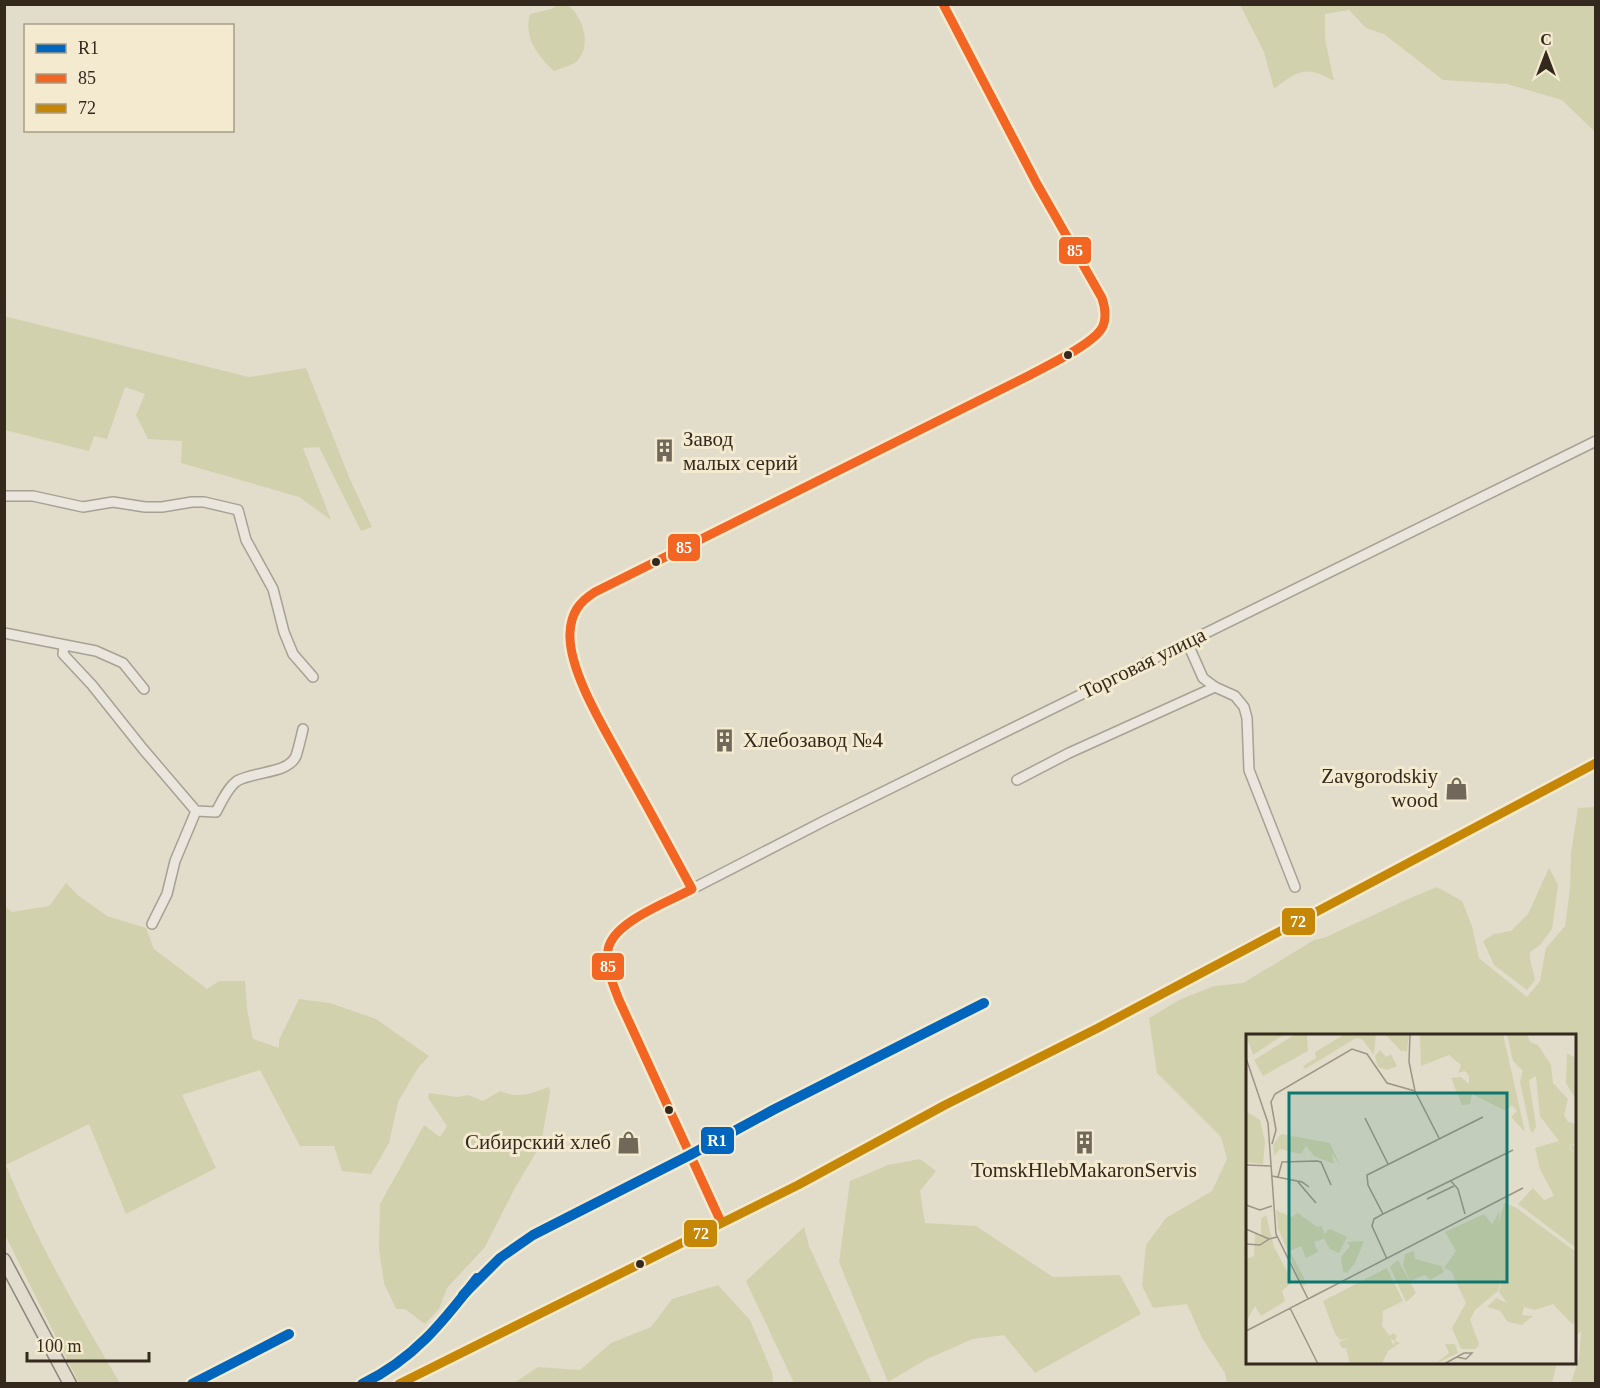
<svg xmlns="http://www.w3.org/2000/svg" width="1600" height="1388" viewBox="0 0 1600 1388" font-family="Georgia,serif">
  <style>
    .green { fill: #d1d2ad }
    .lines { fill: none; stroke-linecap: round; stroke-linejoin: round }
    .minor-casing { stroke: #a7a194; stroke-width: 12 }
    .major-casing { stroke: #8d867b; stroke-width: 15 }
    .minor { stroke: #eae6dd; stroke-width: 9 }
    .major { stroke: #e2dcce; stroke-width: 12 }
    .bus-1-casing { stroke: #f4ead0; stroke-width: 14 }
    .bus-2-casing { stroke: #f4ead0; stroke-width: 14 }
    .bus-1 { stroke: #f26522; stroke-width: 9 }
    .bus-2 { stroke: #c68707; stroke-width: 9 }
    .rail-1-casing { stroke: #f4ead0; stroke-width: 15 }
    .rail-1 { stroke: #0065bd; stroke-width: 10 }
    .bus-dot { fill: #35291d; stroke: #f4ead0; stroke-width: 2 }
    .labels { text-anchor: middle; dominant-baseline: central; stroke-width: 6; stroke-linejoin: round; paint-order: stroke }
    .poi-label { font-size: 21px; fill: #35291d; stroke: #f4ead0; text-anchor: start }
    .street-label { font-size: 21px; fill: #35291d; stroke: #f4ead0 }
    .inset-road { fill: none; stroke: #9d9485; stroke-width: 1.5 }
    .view { fill: #0f766e; fill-opacity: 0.15; stroke: #0f766e; stroke-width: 3 }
    .inset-edge { fill: none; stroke: #35291d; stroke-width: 3 }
    .line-badge { stroke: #f4ead0; stroke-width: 2 }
    .badge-label { font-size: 16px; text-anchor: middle; font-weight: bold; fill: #fff }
  </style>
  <rect width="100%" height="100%" fill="#e2dccb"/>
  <g class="green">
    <path d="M 559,5 L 568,5 C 582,16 593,46 577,61 C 572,66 561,68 554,71 C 538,56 523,37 530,14 L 551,9 Z"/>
    <path d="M 1240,5 L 1595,5 L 1595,132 L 1562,100 L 1507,84 L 1443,80 L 1384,34 L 1366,28 L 1349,10 L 1325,14 L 1325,39 L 1334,81 C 1305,65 1299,70 1274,89 L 1264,52 Z"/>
    <polygon points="4,316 249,377 306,368 349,477 372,527 361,531 319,447 303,448 331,520 299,497 181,463 182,441 148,439 136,415 145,394 125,387 107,439 94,436 89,451 5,430"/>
    <polygon points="1595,807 1595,1383 1571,1383 1579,1358 1581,1332 1575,1335 1574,1036 1248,1036 1248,1362 1557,1363 1552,1383 1227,1383 1225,1373 1202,1338 1187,1304 1153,1308 1142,1286 1146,1245 1166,1218 1212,1191 1227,1159 1221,1137 1157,1073 1149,1018 1181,999 1214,986 1243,983 1314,940 1326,937 1408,899 1437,887 1462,901 1472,926 1479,958 1527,997 1540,981 1546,948 1565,926 1570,889 1571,853 1578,808"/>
    <path d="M 1549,868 L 1558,885 L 1552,929 L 1540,945 L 1530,952 C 1529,962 1534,969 1535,980 L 1527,990 L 1494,965 L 1483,941 L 1494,934 L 1511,931 L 1528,914 Z"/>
    <path d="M 66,883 L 79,896 L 107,916 L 146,928 L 154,949 L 207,989 L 219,981 L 245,981 L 247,1009 L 253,1039 L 279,1048 L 279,1040 L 299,999 L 330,1003 L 376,1019 L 429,1056 L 418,1068 L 398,1102 L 389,1143 L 371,1174 L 342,1171 L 334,1146 L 300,1146 L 260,1070 L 182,1095 L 216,1168 L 126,1214 L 89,1124 L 6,1165 C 36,1240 79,1314 120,1383 L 79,1383 L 5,1235 L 5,907 L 12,912 L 49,906 Z"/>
    <path d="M 549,1087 L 550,1093 L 541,1144 L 515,1188 L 485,1247 L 447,1288 L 439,1309 L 425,1324 L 405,1309 L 396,1309 L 384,1283 L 379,1249 L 380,1204 L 424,1125 L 440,1137 L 447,1126 L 428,1098 L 429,1093 L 457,1097 L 468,1095 L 483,1101 L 500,1091 C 520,1099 529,1094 549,1087 Z"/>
    <polygon points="920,1159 936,1171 920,1191 925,1223 976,1226 1053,1277 1120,1275 1141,1314 1035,1373 1004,1335 973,1339 927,1359 888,1382 839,1262 850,1181 888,1165"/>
    <polygon points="804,1227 809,1246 872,1383 794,1383 746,1281"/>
    <polygon points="718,1285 750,1320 772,1372 773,1383 514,1383 538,1367 580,1370 611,1343 651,1327 672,1299"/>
  </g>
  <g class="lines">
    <defs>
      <g id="minor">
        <polyline points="4,496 33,496 83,507 113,502 145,507 162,507 192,502 204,502 238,510 246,540 273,589 284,632 293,654 313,677"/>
        <polyline points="4,633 96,651 123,663 144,689"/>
        <polyline points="1187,642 1203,678 1215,687 1235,696 1244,707 1247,718 1249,770 1295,887"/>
        <path d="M 64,646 L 63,654 L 92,685 L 143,749 L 196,811 L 216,812 C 221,803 228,787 237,781 C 254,771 288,774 296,756 C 299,747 301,737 303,729"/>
        <polyline points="1017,780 1069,753 1215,687"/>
        <polyline points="692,889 826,820 1596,441"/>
        <polyline points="152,924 167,894 175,861 196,811"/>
        <path d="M 721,1222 L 619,1000 C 613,984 605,967 608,950 C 612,922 669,902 692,889 C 671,850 650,811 628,772 C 609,736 568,673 570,633 C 571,613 579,602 595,592 L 1028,376 C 1046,366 1096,343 1103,326 C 1107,316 1105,307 1102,298 L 1037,184 L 943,4"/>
        <polyline points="399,1384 798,1185 945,1105 1098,1028 1596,763"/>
      </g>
      <polyline id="major" points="4,1260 70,1384"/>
    </defs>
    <use href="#minor" class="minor-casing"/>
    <use href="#major" class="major-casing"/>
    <use href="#minor" class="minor"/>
    <use href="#major" class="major"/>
    <defs>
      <path id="bus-1" d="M 721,1222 L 619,1000 C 613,984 605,967 608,950 C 612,922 669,902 692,889 C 671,850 650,811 628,772 C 609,736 568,673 570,633 C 571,613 579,602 595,592 L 1028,376 C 1046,366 1096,343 1103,326 C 1107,316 1105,307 1102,298 L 1037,184 L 943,4"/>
      <polyline id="bus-2" points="399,1384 798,1185 945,1105 1098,1028 1596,763"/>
    </defs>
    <use href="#bus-1" class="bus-1-casing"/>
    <use href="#bus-2" class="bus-2-casing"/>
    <use href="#bus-1" class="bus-1"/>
    <use href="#bus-2" class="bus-2"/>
    <defs>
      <g id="rail-1">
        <polyline points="463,1295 500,1258 533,1235 690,1155 773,1110 984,1003"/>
        <polyline points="192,1384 289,1334"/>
        <path d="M 362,1384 C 414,1359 443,1322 477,1278"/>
      </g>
    </defs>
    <use href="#rail-1" class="rail-1-casing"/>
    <use href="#rail-1" class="rail-1"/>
  </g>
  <defs>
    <symbol id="building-bare" viewBox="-9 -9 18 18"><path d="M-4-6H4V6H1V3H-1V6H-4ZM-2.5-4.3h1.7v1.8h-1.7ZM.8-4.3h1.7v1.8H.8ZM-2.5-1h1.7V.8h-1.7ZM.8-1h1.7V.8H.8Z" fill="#72685a" stroke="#f4ead0" stroke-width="2.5" paint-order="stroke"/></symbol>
    <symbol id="shop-bare" viewBox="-9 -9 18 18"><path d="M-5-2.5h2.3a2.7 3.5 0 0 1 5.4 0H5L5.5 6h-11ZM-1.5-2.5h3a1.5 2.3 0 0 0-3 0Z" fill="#72685a" stroke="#f4ead0" stroke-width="2.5" paint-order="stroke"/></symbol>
  </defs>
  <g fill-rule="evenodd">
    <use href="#building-bare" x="648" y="434" width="33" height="33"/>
    <use href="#building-bare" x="708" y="724" width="33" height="33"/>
    <use href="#shop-bare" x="1440" y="772" width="33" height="33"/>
    <use href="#shop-bare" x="612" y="1126" width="33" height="33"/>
    <use href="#building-bare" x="1068" y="1126" width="33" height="33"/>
  </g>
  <g class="bus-dot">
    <circle cx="1068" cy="355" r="5"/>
    <circle cx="656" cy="562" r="5"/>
    <circle cx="669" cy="1110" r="5"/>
    <circle cx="640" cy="1264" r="5"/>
  </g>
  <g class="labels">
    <g class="poi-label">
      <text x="683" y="439">Завод<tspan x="683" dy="24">малых серий</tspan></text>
      <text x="743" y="740">Хлебозавод №4</text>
      <text x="1438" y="776" text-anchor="end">Zavgorodskiy<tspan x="1438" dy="24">wood</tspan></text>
      <text x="611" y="1142" text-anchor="end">Сибирский хлеб</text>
      <text x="1084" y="1170" text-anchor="middle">TomskHlebMakaronServis</text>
    </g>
    <g class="street-label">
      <text transform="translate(1143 663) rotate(-26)">Торговая улица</text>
    </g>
  </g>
  <g transform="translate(1246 1034)">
    <rect width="330" height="330" fill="#e2dccb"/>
    <path d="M 39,0 L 7,21 L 0,1 L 0,0 ZM 50,0 L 61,0 L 62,17 L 17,42 L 8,26 ZM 99,0 L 130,0 L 128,21 L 116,5 L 110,4 L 59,35 L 57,32 L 70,24 L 69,18 ZM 139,0 L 163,0 L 161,17 L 155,17 ZM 174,0 L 257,0 L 279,98 L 265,83 L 271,77 L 266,71 L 260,77 L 226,60 L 224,70 L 216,71 L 205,44 L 215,43 L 223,50 L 223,42 L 219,37 L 212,39 L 215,31 L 203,21 L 175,32 ZM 261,0 L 281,0 L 284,8 L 292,11 L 305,31 L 307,49 L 322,65 L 318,81 L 322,88 L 330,90 L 330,110 L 323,111 L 326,120 L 324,111 L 330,111 L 330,214 L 272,170 L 287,154 L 298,166 L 308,162 L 294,135 L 289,114 L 313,107 L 294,82 L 290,42 L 283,46 L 290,93 L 286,99 L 284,95 L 274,48 L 277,37 L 267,27 ZM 134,16 L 140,23 L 145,20 L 151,32 L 141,36 L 132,33 L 129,22 ZM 321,19 L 330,24 L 330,66 L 320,49 ZM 0,77 L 14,86 L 19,108 L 17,130 L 0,128 ZM 35,100 L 84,109 L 94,131 L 86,120 L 88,130 L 68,122 L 60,112 L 55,120 L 34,115 L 28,122 L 27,111 ZM 258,169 L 269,173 L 330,218 L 330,289 L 326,290 L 307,270 L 289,276 L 278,273 L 276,281 L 287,282 L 276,291 L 262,288 L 254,277 L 241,273 L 250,264 L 261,269 L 253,258 L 257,240 L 252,257 L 229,276 L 224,286 L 233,310 L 230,315 L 215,315 L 206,294 L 220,269 L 205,237 L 198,234 L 210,217 L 199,198 L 238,180 L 246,190 L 254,177 L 252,192 ZM 30,176 L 45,183 L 52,179 L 71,193 L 76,192 L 78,200 L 84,195 L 101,203 L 93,219 L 84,215 L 78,205 L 68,208 L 72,218 L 60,224 L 55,212 L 44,217 L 61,250 L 56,252 L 32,194 ZM 20,181 L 28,213 L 42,239 L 44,250 L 36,257 L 39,267 L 15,282 L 9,272 L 0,288 L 0,225 L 8,222 L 9,199 L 15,202 L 15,216 L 15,185 ZM 118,207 L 109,229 L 101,239 L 97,237 L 95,223 L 104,212 L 101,208 ZM 168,217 L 169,225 L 195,232 L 198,238 L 184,246 L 179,241 L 164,247 L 157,231 L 159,220 ZM 152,226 L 170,259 L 160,268 L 144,233 ZM 141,234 L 157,267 L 137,277 L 136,292 L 144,302 L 147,299 L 151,302 L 148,307 L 144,304 L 148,312 L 149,307 L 154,309 L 142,317 L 136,330 L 104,330 L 100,314 L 96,314 L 93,308 L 103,304 L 94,306 L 89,300 L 77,267 ZM 199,310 L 209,310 L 212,319 L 189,330 L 203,319 Z" fill="#d1d2ad"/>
    <path class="inset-road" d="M 164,0 L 163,28 L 169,57 L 193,104M 0,24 L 22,89 L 30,200 L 62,265 L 0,297M 119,84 L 142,130M 26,110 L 30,96 L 25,68 L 29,60 L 106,15 L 121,20 L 141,49 L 169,57M 1,131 L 25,132M 26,142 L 56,148 L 63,153M 32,143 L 36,128 L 71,127 L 75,128 L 85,151M 204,146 L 212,155 L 219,180M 52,148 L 70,169M 181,165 L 208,152M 0,171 L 14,176 L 26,172M 137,180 L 267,116M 0,195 L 23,205 L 31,203M 0,210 L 14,211 L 23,205M 141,225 L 126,192 L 128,185 L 137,180 L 122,151 L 121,141 L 237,83M 62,265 L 277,154M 44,274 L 72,330M 198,330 L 218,319 L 226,319 L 220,325 L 211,323"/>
    <path class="view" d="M 43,59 L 261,59 L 261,248 L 43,248 Z"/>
    <rect width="330" height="330" class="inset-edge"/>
  </g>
  <g class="line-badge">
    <rect x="1058" y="236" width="34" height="29" rx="6" fill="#f26522"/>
    <rect x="667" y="533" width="34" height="29" rx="6" fill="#f26522"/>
    <rect x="1281" y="907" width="35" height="29" rx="6" fill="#c68707"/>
    <rect x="591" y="952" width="34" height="29" rx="6" fill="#f26522"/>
    <rect x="700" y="1126" width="35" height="29" rx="6" fill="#0065bd"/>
    <rect x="683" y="1219" width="35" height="29" rx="6" fill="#c68707"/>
  </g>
  <g class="badge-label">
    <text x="1075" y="256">85</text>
    <text x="684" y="553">85</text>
    <text x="1298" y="927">72</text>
    <text x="608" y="972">85</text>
    <text x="717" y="1146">R1</text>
    <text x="701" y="1239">72</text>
  </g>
  <rect width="1600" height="1388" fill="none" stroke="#35291d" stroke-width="12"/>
  <rect x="24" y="24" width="210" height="108" fill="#f4ead0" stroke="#a89d88" stroke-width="1.5"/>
  <rect x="36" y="44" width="30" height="9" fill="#0065bd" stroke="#a89d88" stroke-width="1.5"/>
  <text x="78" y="54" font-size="18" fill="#35291d">R1</text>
  <rect x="36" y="74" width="30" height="9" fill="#f26522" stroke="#a89d88" stroke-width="1.5"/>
  <text x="78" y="84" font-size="18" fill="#35291d">85</text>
  <rect x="36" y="104" width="30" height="9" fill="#c68707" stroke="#a89d88" stroke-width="1.5"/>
  <text x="78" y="114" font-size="18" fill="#35291d">72</text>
  <g transform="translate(1546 54)" stroke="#f4ead0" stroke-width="4.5" paint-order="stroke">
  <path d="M0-4.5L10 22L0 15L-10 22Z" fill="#35291d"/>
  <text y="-9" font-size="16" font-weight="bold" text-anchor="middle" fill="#35291d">С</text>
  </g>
  <path d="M27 1352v9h122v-9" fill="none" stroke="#35291d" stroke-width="3"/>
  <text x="36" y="1352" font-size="18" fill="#35291d" stroke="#f4ead0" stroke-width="4.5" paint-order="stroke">100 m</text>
</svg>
